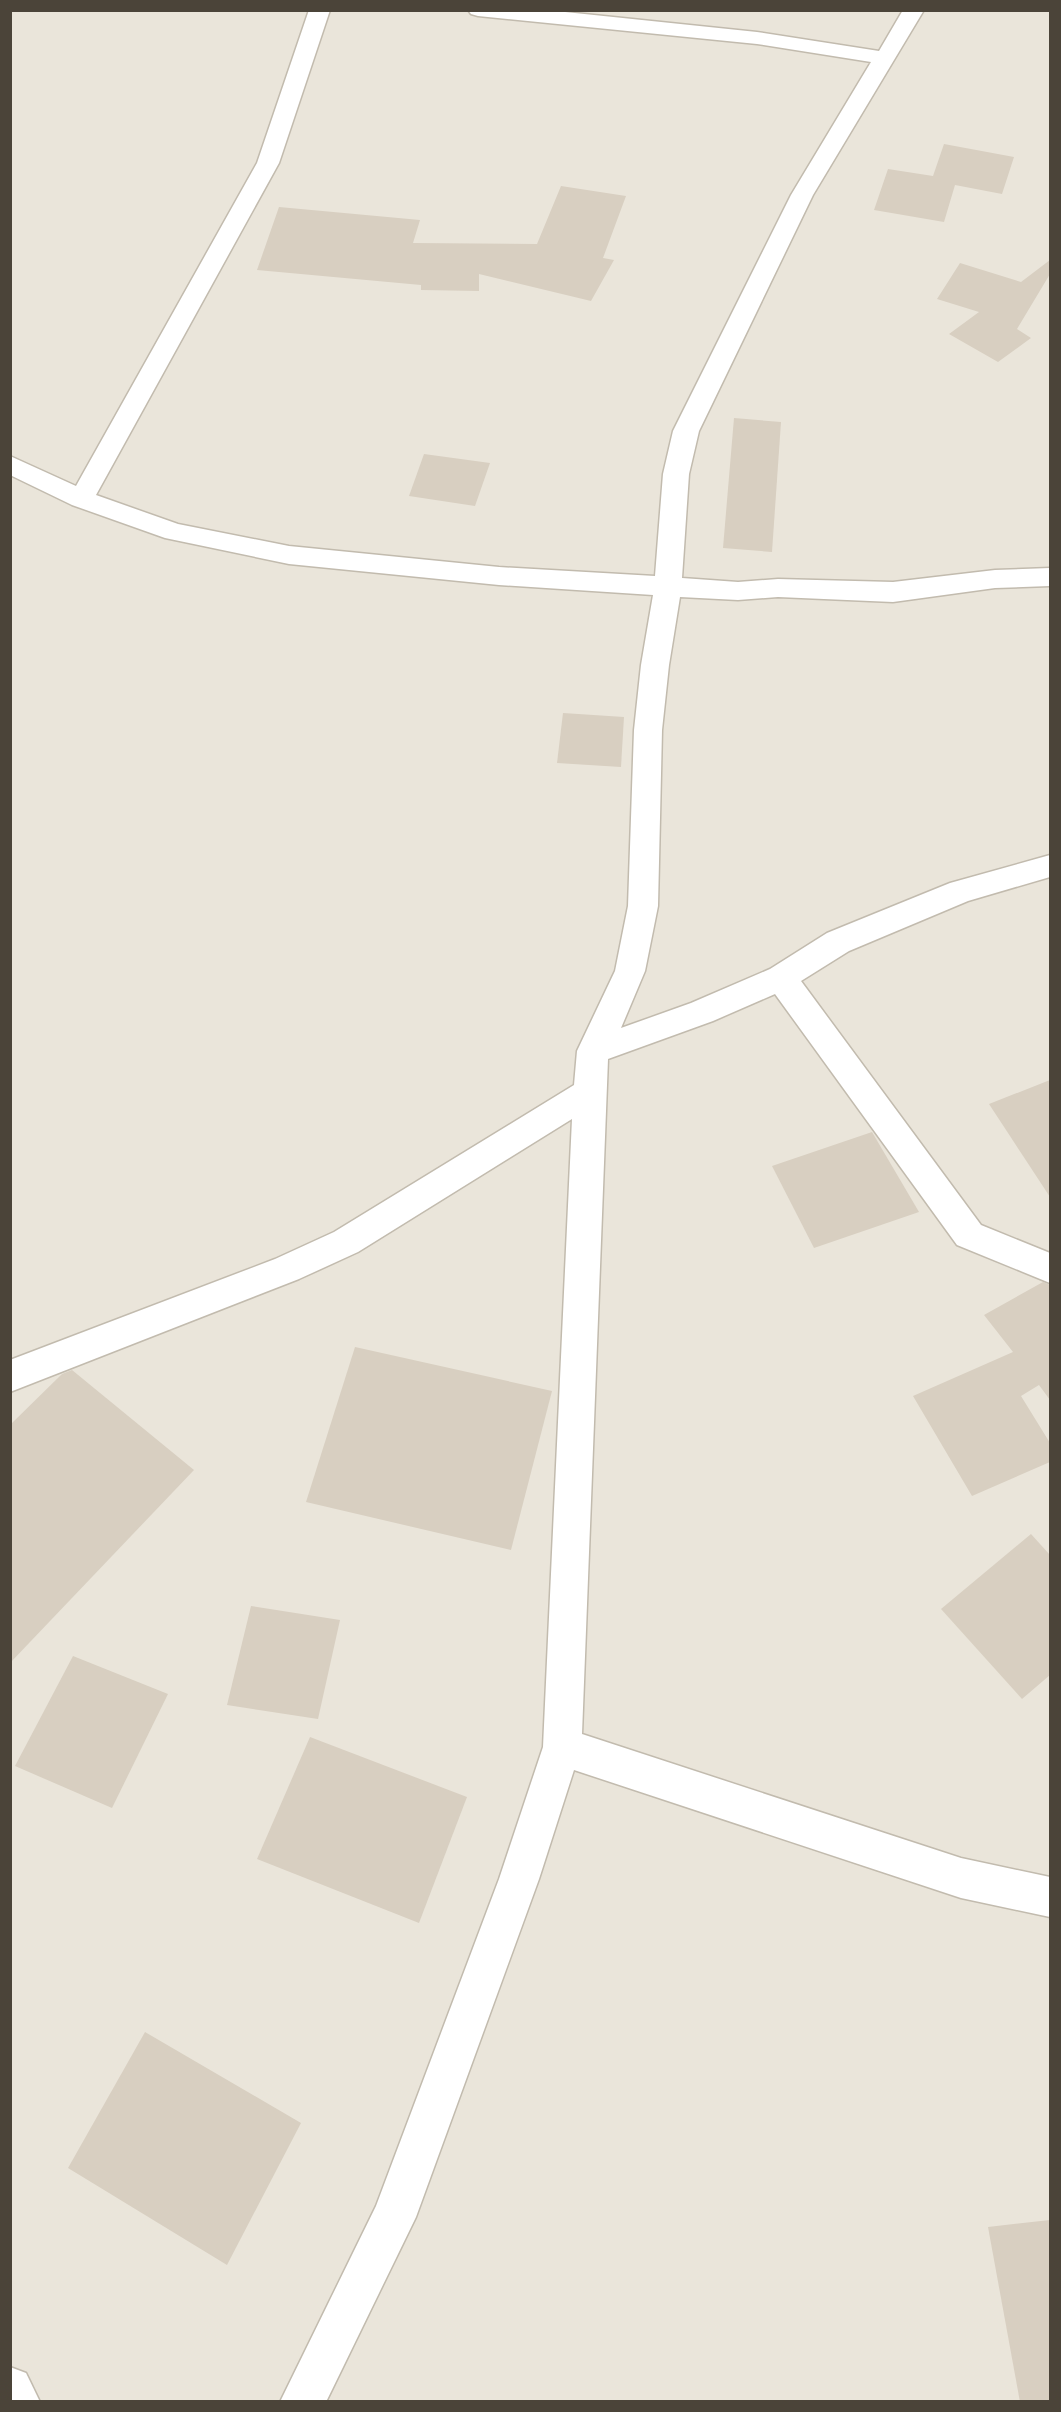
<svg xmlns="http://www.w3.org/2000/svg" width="1061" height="2412" viewBox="0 0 1061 2412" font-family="Barlow,sans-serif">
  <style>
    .residential { fill: #eae5da }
    .building { fill: #d8cfc1 }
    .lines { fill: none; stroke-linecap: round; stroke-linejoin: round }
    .minor-casing { stroke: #c2bbae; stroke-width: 3 }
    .minor { fill: #fff; fill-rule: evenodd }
  </style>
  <rect width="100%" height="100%" fill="#f6f3ec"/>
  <rect class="residential" x="11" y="11" width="1039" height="2390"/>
  <g class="building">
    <polygon points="944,144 1014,157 1002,194 955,185 944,222 874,210 888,169 933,176"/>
    <polygon points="561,186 626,196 603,258 614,260 591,301 479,274 479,291 421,290 421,285 257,270 279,207 420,220 413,243 537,244"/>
    <polygon points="1050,260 1050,274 1017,329 1031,338 998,362 949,334 979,312 937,299 960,263 1021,282"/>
    <polygon points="734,418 781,422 772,552 723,548"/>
    <polygon points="424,454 490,463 475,506 409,496"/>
    <polygon points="563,713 624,717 621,767 557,763"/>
    <polygon points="1050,1080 1050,1197 989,1104"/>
    <polygon points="872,1132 919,1212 814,1248 772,1166"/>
    <polygon points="1043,1282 1050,1285 1050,1400 1039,1385 1021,1396 1050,1443 1050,1462 972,1496 913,1396 1013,1352 984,1315"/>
    <polygon points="355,1347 552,1391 511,1550 306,1502"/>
    <polygon points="72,1370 194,1470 10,1663 10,1425 62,1374"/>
    <polygon points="1031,1534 1050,1555 1050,1675 1022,1699 941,1609"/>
    <polygon points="251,1606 340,1620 318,1719 227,1705"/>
    <polygon points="73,1656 168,1694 112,1808 15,1766"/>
    <polygon points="310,1737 467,1797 419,1923 257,1859"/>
    <polygon points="145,2032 301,2123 227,2265 68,2168"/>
    <polygon points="1050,2220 1050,2402 1020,2402 988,2227"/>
  </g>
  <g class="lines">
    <defs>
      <g id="minor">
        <polygon points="309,10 330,10 279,163 96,495 178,524 289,546 499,567 655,576 663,474 673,431 791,195 871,62 757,44 478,16 471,14 468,10 546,10 757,32 879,51 903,10 924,10 813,195 699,431 689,474 682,578 738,582 778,579 893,582 995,570 1050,568 1050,586 995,588 893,602 778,597 738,600 680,597 669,665 662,730 658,906 645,971 621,1028 691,1003 770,969 827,933 950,883 1050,855 1050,877 968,901 849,951 801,981 981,1225 1050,1253 1050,1283 957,1245 775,994 713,1021 608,1059 582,1734 961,1858 1050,1877 1050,1917 961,1898 574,1770 539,1879 416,2217 326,2402 280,2402 376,2206 499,1879 543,1747 572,1119 358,1252 299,1279 10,1392 10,1360 275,1259 334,1232 574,1085 577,1051 615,971 628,906 634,730 641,665 653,595 499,585 289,564 165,538 72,505 10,475 10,456 76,486 257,163"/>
        <polygon points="10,2367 26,2373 40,2402 10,2402"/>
      </g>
    </defs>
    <use href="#minor" class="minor-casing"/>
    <use href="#minor" class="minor"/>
  </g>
  <rect width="1061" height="2412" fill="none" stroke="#4b4439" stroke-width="24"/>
</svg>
